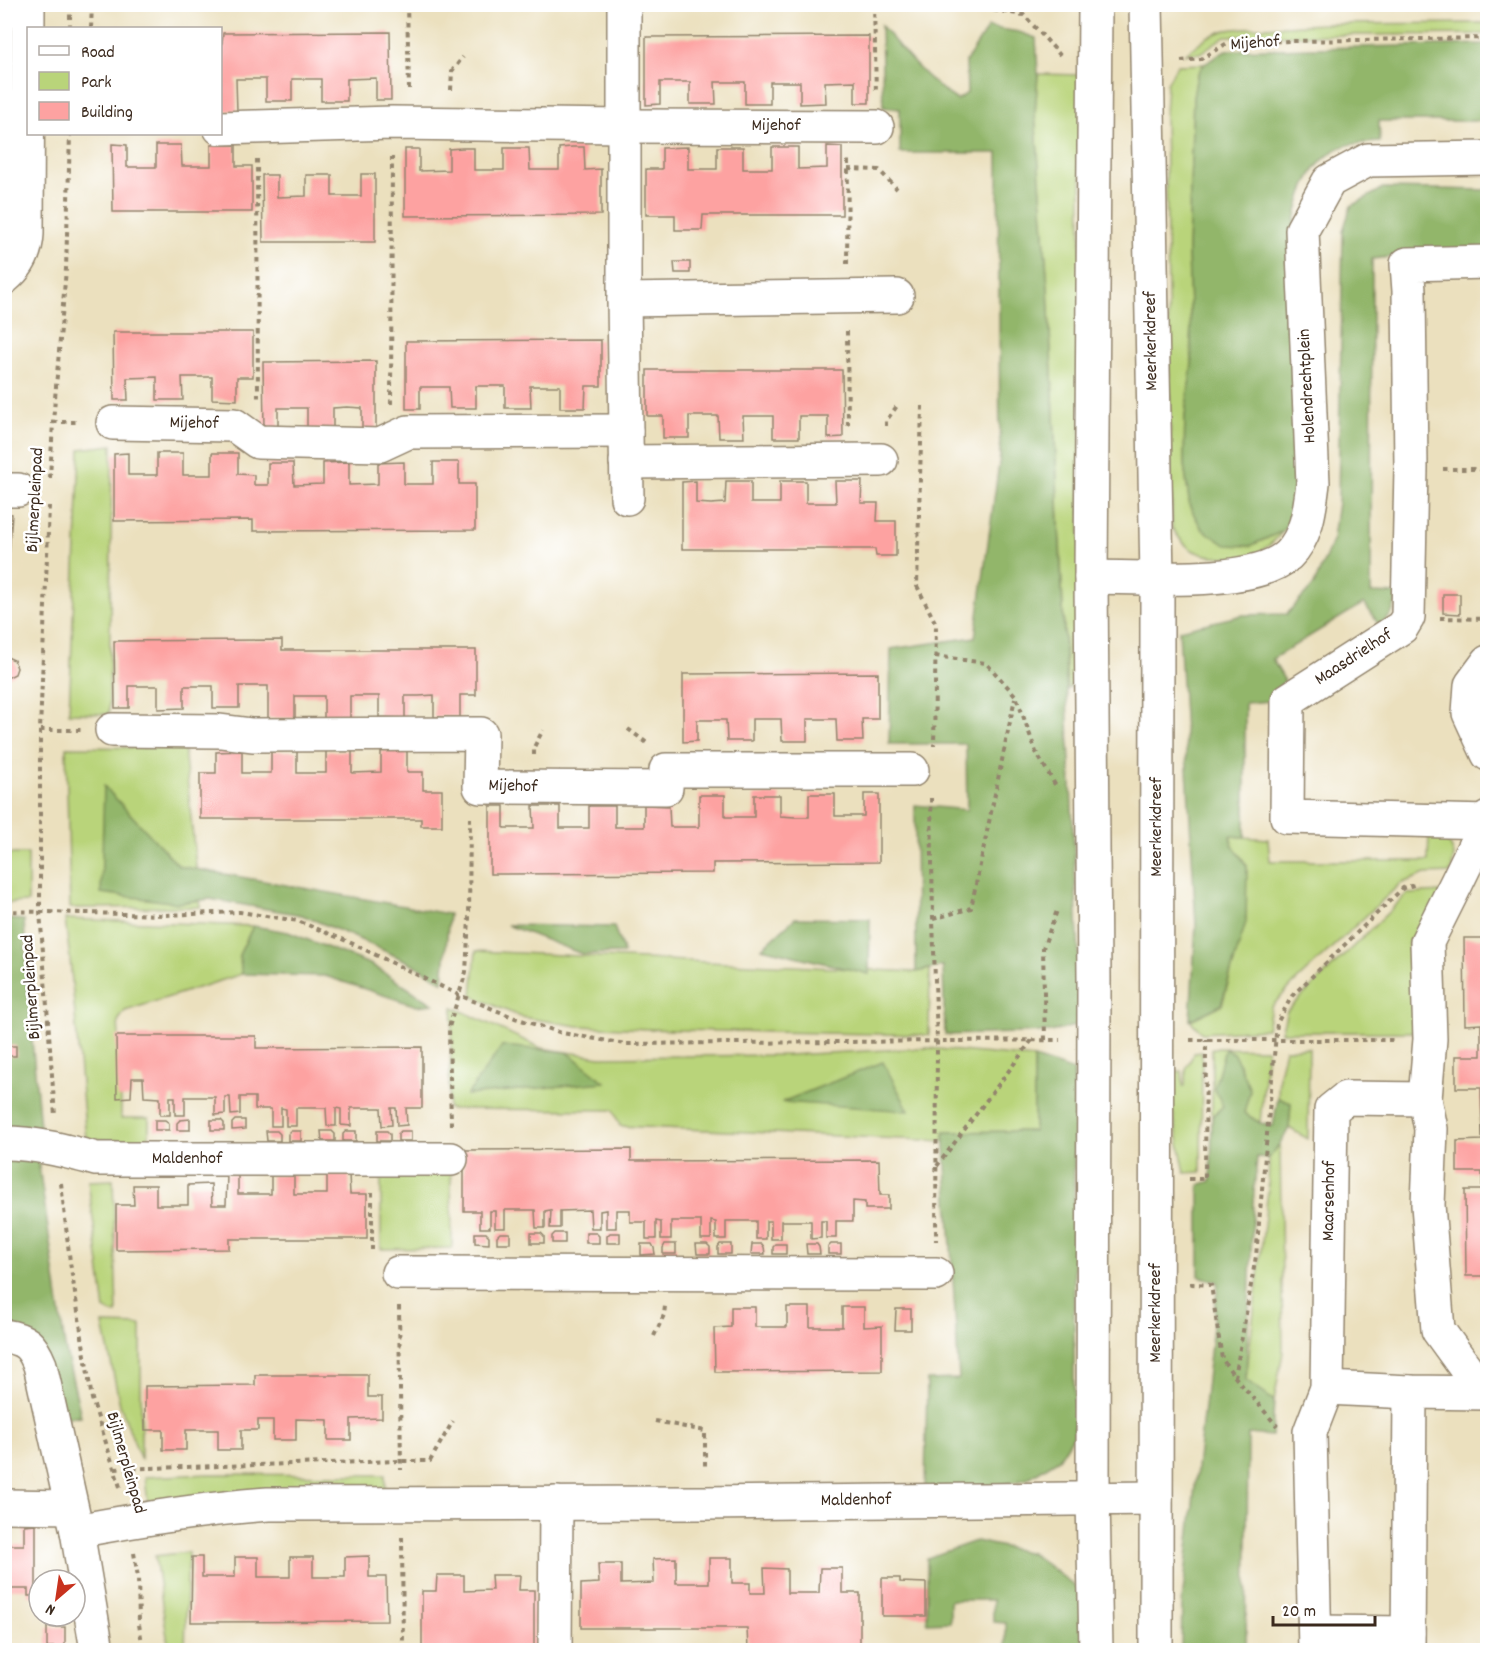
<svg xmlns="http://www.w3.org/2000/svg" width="1492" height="1655" viewBox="0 0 1492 1655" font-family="Dekko,sans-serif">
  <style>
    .green { fill: #b9d47a; stroke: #7a7f4c; stroke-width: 1.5 }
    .forest { fill: #92b66a; stroke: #667044; stroke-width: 1.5 }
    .building { fill: #fda2a1 }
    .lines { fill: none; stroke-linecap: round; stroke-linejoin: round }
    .minor-casing { stroke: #93856e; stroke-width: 36 }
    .path { stroke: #93856e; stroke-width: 4; stroke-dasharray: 4.5 4.5; stroke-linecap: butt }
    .minor { stroke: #fff; stroke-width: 33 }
    .labels { text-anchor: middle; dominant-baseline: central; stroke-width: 5; stroke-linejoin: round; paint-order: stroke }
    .street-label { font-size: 18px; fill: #3b2a1e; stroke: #fff }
  </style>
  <rect width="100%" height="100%" fill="#fff"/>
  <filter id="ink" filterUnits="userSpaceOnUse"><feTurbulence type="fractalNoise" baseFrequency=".0167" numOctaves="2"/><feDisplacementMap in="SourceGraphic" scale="12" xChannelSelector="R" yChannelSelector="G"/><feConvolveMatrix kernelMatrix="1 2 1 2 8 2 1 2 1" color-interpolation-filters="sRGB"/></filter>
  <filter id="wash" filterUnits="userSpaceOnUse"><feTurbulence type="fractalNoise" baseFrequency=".008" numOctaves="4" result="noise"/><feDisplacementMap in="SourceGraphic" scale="24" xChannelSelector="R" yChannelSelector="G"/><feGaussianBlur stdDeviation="1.35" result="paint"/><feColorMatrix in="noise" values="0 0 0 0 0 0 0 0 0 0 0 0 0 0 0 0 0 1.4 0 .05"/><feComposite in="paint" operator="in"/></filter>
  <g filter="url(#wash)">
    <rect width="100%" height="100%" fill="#ebe0be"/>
    <g class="green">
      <polygon points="1487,23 1487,34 1225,36 1200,53 1185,54 1207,37 1226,30 1244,28 1325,24"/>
      <path d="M 1205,64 L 1197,74 L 1193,98 L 1188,251 L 1192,364 L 1185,416 L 1184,464 L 1190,507 L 1202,529 L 1250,546 L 1283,531 C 1275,541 1266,550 1254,554 C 1240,559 1208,558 1194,551 C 1184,546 1178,536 1172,528 L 1165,114 L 1167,84 L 1177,65 Z"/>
      <polygon points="1038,74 1081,75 1080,680 1067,689 1048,288 1035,114"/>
      <polygon points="112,445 109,714 69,713 80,449"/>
      <polygon points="66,747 184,748 200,907 70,908"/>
      <polygon points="1429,834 1450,844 1454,855 1451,873 1425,874 1400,884 1293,984 1271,1007 1267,1029 1202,1033 1190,1020 1222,1005 1235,958 1247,866 1232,844 1230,836 1268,839 1270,861 1428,861"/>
      <polygon points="5,854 28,854 28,902 5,903"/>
      <polygon points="1442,892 1408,943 1415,1032 1281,1032 1287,1011 1407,894"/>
      <polygon points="65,919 253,926 239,955 242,974 125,1011 118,1021 121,1068 121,1118 149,1118 149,1141 86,1139 70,959"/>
      <polygon points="476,951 916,972 930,969 929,1035 672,1030 578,1026 521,1017 472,996"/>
      <polygon points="453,1007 541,1048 600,1057 788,1055 927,1048 1034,1058 1034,1131 944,1132 944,1141 620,1126 613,1110 448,1109"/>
      <polygon points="1212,1048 1267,1049 1260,1123 1244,1113 1223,1106 1212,1117"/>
      <polygon points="1309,1048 1308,1139 1289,1128 1291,1103 1278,1098 1279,1074 1285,1049"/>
      <polygon points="1202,1052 1201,1172 1185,1173 1165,1073 1182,1071 1183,1086 1185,1086 1186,1069 1194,1053"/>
      <polygon points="1280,1144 1283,1352 1274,1401 1246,1380 1268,1190 1269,1158"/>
      <polygon points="381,1171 451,1171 452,1248 381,1249"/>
      <polygon points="113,1180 117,1314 105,1310 88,1181"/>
      <polygon points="103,1324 141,1325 141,1460 120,1405"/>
      <polygon points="209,1474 385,1475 385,1491 148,1504 145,1477"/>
      <polygon points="188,1552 185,1650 169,1650 155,1556"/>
    </g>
    <g class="forest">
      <path d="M 881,25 C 904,53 926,80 957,100 L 967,93 L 966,61 L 988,27 L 1019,32 L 1036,38 L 1038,74 L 1035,114 L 1048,288 L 1082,1024 L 1051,1032 L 945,1035 L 943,966 L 916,972 L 915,805 L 967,810 L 966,744 L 889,744 L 891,649 L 975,637 L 1000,456 L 998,153 L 900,153 L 900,109 L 883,107 Z"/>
      <path d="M 1487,44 L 1487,121 L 1379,121 L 1380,142 C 1365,143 1347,142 1334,151 C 1302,171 1296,213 1290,247 L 1296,504 L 1292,518 L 1283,531 L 1250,546 L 1226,545 L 1202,529 L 1190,507 L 1184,464 L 1185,416 L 1192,364 L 1188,251 L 1193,98 C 1198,67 1198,66 1226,50 Z"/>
      <path d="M 1384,188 L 1487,190 L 1487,254 L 1418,254 L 1372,259 L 1371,593 L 1397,594 C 1394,611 1393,616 1379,625 L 1364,603 L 1272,659 L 1285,681 L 1273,694 L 1271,701 L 1245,703 L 1245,837 L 1230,836 L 1232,844 L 1247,866 L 1246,922 L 1221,1005 L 1190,1020 L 1196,925 L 1179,630 L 1243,615 L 1287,614 L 1314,585 L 1333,539 L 1338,502 L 1343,231 L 1351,206 Z"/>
      <polygon points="104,786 179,866 449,914 443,982 413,964 352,936 302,915 210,899 178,903 101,893"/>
      <polygon points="795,918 870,919 869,974 762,948"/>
      <polygon points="5,919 24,920 28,995 40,1127 5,1128"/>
      <polygon points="507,925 614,927 624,953 582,954"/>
      <polygon points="253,926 288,932 372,965 433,1004 417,1006 325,976 242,974 239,955"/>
      <polygon points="502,1046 567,1052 605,1082 467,1095"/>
      <polygon points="1225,1049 1234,1053 1250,1090 1244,1113 1260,1123 1273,1126 1278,1098 1291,1103 1289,1128 1280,1144 1269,1158 1257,1157 1253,1203 1246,1380 1274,1401 1272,1436 1248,1434 1246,1650 1181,1650 1182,1602 1218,1282 1199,1276 1199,1185 1211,1181 1212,1117 1223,1106 1214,1088"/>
      <polygon points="1034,1058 1074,1071 1074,1435 1059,1459 1027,1479 971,1492 925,1491 927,1380 959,1379 944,1132 1034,1131"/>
      <polygon points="883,1062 909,1111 782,1102"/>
      <polygon points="4,1159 38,1159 65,1347 81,1416 60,1418 5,1329"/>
      <polygon points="976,1541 1031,1553 1086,1594 1082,1650 1006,1650 1006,1623 993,1622 993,1600 950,1600 950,1622 927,1623 927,1558"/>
    </g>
    <g id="blocks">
      <g class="building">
        <polygon points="390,32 391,100 376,100 376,78 347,79 347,101 321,101 321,79 292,79 292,101 266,101 266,79 236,79 237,111 220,111 220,43 222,43 223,33"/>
        <polygon points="869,36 869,103 855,103 855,81 825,82 826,103 800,104 800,82 770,82 770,104 745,104 745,82 715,82 716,104 690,104 690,82 660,82 660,104 646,105 646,37"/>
        <polygon points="112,144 127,145 127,167 156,167 156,145 181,145 182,166 211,166 211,145 236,145 236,166 252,166 252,212 113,212"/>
        <polygon points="827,146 842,147 842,215 703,215 702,230 675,230 675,215 646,215 646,169 662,169 662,148 688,147 688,169 717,169 717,147 743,147 743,169 772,169 772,147 798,147 798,169 827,168"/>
        <polygon points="572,147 584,147 585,170 601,169 601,215 405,216 405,149 419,149 419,171 449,170 449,149 462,148 474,148 474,170 504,170 504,148 529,148 530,170 559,170 559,148"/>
        <polygon points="361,174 375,174 375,242 263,242 262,175 277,175 277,197 306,196 306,175 332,175 332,196 361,196"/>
        <polygon points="674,262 690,262 690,273 675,273"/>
        <polygon points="113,332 253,332 253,377 237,377 237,400 212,399 212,377 182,377 183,400 157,400 157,377 127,378 128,400 114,400"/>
        <polygon points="601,340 601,386 586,386 585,408 560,408 560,386 530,386 531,408 505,408 505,386 476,386 476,408 450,408 449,387 420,387 420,409 406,409 406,341"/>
        <polygon points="376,361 376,430 362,430 362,408 347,407 333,408 333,430 307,430 307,408 278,408 278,430 264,430 263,362"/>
        <polygon points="647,370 842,370 843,437 828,438 828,416 799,416 799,438 773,438 773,416 743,416 744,438 719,438 718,416 689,416 689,438 663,438 663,416 647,416"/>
        <polygon points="128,453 128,475 157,475 157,453 183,453 183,475 212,475 212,453 238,453 238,474 254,475 254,485 268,485 268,463 293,463 294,485 323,484 323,463 349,462 349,485 378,484 378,463 404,462 404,484 433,484 433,462 459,462 459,484 475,484 475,530 253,531 253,520 114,521 114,454"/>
        <polygon points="696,481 696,503 711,504 725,503 726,481 751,481 751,503 780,503 780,481 806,481 806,503 836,503 835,481 862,481 861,503 878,503 877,521 896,521 896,556 876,556 875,549 682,549 682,482"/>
        <polygon points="4,513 12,514 8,571 4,571"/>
        <polygon points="1443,594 1460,594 1460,614 1443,613"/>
        <polygon points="282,640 282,650 476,650 476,695 460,695 460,717 434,717 434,695 419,696 405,696 405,718 379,717 379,696 350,696 350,718 324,718 324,696 295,696 295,718 268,718 268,686 239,686 239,708 213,708 213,686 184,686 184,708 158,709 158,686 129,686 129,708 115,708 114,641"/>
        <polygon points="7,657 14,660 17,668 15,674 7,678 4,677 4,658"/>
        <polygon points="878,673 878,719 862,719 863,741 837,741 836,719 807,719 807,741 782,741 781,719 752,719 752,741 727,741 726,720 697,720 697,741 683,742 683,674"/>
        <polygon points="407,750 407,772 423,772 423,790 442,790 442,826 421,826 421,819 200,819 200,773 216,773 216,752 242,751 242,773 271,773 271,751 297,751 297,773 326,773 326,751 352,751 352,773 381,772 381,751"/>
        <polygon points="809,794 835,794 835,816 864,816 864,794 879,794 879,862 713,863 713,873 490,874 490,806 504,806 504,828 534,828 533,806 560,806 560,828 589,828 589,806 615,806 615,827 644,827 644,805 669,806 670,827 699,827 699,795 725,795 725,817 754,817 754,795 780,795 780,816 795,817 809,817"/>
        <polygon points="1464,938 1488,938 1488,1276 1466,1276 1465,1190 1482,1190 1482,1172 1457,1172 1457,1141 1482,1140 1481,1088 1456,1088 1456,1056 1481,1056 1481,1024 1465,1025"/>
        <polygon points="116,1036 256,1036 256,1048 422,1047 422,1108 406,1108 407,1125 397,1126 396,1108 391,1108 392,1125 382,1126 381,1108 351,1108 351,1126 341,1125 341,1109 336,1108 336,1126 327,1126 326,1108 296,1108 296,1126 286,1126 286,1109 281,1108 281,1126 271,1126 271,1109 255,1109 255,1097 240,1097 240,1114 231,1115 230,1097 225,1097 225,1114 215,1115 215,1097 185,1097 185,1115 175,1115 175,1097 170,1097 170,1115 160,1115 160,1098 144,1097 143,1078 132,1078 131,1097 117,1098"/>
        <polygon points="4,1046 16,1046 16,1056 8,1056 8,1102 4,1102"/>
        <polygon points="190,1119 190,1130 177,1130 177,1123 180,1120"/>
        <polygon points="155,1120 165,1120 169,1123 169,1130 155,1130"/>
        <polygon points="211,1120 221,1120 224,1123 224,1130 211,1130"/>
        <polygon points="235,1120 245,1120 245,1129 232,1130 232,1123"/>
        <polygon points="266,1131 277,1131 280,1134 280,1141 267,1141"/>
        <polygon points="291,1131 301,1131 301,1141 288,1141 288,1134"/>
        <polygon points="321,1131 332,1131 335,1134 335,1141 322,1141"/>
        <polygon points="346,1131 356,1131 356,1141 343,1141 343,1134"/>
        <polygon points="377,1131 387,1131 390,1134 390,1141 377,1141"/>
        <polygon points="401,1131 411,1131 411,1141 398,1141 398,1134"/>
        <polygon points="631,1149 631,1161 879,1160 880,1195 889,1195 889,1209 865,1209 865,1202 853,1201 853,1221 836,1221 836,1238 826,1238 826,1221 821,1221 821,1238 811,1239 811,1221 781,1221 781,1239 771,1239 771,1221 766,1221 766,1239 756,1239 756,1221 726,1221 726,1239 716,1239 716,1222 711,1221 711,1239 701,1239 701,1221 671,1221 671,1239 661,1239 661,1222 656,1221 656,1239 646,1239 646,1222 630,1222 630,1210 616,1210 616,1228 606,1228 606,1210 600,1211 600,1228 591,1228 590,1210 560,1211 560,1228 550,1228 551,1210 545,1211 545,1228 536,1228 535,1210 505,1210 505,1228 495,1228 495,1211 490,1211 490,1228 480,1228 480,1211 464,1211 464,1150"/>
        <polygon points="227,1174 238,1175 238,1194 271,1194 271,1175 294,1174 294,1194 327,1194 327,1174 349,1174 350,1194 367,1194 367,1239 229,1239 229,1249 116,1250 116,1205 134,1205 133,1185 156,1185 156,1205 188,1205 188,1185 211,1184 212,1205 226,1205"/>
        <polygon points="475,1233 486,1233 489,1236 489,1244 475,1243"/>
        <polygon points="500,1233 510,1233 510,1243 497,1243 497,1236"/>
        <polygon points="531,1233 541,1233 544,1236 544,1243 531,1243"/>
        <polygon points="555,1233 565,1233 565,1243 552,1243 552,1236"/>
        <polygon points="586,1233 596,1233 599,1236 599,1243 586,1243"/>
        <polygon points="610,1233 620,1233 620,1243 607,1243 607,1236"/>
        <polygon points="641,1244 652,1244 654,1248 655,1254 641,1255"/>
        <polygon points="665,1244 676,1244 676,1254 663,1254 663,1248"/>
        <polygon points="696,1244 707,1244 710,1247 710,1254 697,1254"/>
        <polygon points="720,1244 731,1244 731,1254 718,1254 718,1247"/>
        <polygon points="752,1244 762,1244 764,1247 765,1254 751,1254"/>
        <polygon points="776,1244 786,1244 786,1254 773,1254 773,1247"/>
        <polygon points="806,1244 817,1244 819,1247 820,1254 807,1254"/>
        <polygon points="831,1244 841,1244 841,1254 828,1254 828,1247"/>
        <polygon points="731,1307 755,1307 755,1327 787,1327 787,1307 810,1307 810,1327 842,1327 842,1307 864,1307 864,1327 882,1326 882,1371 715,1372 714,1328 731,1327"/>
        <polygon points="896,1309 911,1309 911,1330 895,1330"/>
        <polygon points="255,1375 368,1375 368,1397 382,1397 382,1418 351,1419 351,1440 328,1440 328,1420 296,1419 296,1440 273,1440 273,1420 258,1420 258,1430 241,1430 241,1450 218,1450 218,1430 186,1430 186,1450 163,1450 163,1430 145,1430 145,1386 255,1385"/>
        <polygon points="36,1524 36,1596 28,1596 28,1589 4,1589 4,1545 24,1545 24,1525"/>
        <polygon points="369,1556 369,1577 386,1577 387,1621 191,1622 192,1557 202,1557 202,1577 235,1577 235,1557 258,1557 258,1577 290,1577 290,1557 313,1557 313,1577 345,1577 345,1557"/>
        <polygon points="676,1558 676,1583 709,1583 709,1558 732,1558 732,1583 750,1583 750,1593 765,1593 764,1568 787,1569 787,1593 819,1593 820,1568 842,1568 842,1593 860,1593 860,1650 748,1650 747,1628 581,1628 581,1584 599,1583 598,1564 621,1564 621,1584 654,1583 653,1559"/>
        <polygon points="437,1575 464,1575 464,1591 492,1590 491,1575 520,1575 519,1590 534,1590 534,1649 422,1650 422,1591 436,1591"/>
        <polygon points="882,1578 900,1578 900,1582 926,1583 926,1616 882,1616"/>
        <rect x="47" y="1627" width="18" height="20"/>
      </g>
    </g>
  </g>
  <g filter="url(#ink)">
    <use href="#blocks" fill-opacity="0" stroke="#93856e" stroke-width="1.5"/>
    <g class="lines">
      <defs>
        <g id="minor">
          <polyline points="624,4 624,300 627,498"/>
          <polyline points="1095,4 1091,577 1094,978 1093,1498 1096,1650"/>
          <polyline points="1146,4 1157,578 1156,1650"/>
          <polyline points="220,128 392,123 624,126 877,127"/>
          <polyline points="1488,262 1407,264 1409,291 1411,468 1408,617 1402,627 1288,700 1287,817 1488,822"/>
          <path d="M 4,278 C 19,266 26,253 27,234 L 28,4"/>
          <polyline points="624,300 897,296"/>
          <polyline points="113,423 234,425 258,442 380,445 408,432 626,431"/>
          <polyline points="626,462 881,460"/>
          <polyline points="4,490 18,490"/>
          <path d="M 1091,577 C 1138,577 1254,587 1288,555 C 1307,537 1310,508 1313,483 L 1302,230 L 1329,181 L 1368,160 L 1488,158"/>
          <polyline points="1488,662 1471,685 1469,713 1488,754"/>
          <polyline points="112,730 220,731 252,735 481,734 480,787 666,788 666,770 912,770"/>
          <path d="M 4,1143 C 36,1143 66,1151 96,1159 L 451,1159"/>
          <polyline points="398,1273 936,1274"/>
          <path d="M 4,1336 C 26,1339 32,1345 40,1365 L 77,1531 L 97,1650"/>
          <polyline points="1327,1388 1410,1392 1488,1393"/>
          <polyline points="1483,1392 1438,1330 1428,1205 1431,1129 1425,1099 1430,1039 1427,942 1457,882 1488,818"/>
          <polyline points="4,1506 71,1507"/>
          <path d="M 77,1531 C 140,1519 203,1509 268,1504 L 705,1503 L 1156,1498"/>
          <polyline points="1316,1632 1408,1633"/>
          <polyline points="555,1650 556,1503"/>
          <polyline points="1315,1650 1310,1432 1327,1388 1331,1110 1346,1098 1425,1099"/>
          <polyline points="1408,1650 1410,1392"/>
        </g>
      </defs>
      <use href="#minor" class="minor-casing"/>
      <g class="path">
        <polyline points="407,4 409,89"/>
        <polyline points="874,4 876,94"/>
        <polyline points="977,4 986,9 1024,15 1060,55"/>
        <polyline points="70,28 70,4"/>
        <polyline points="91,28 92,4"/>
        <polyline points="1181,61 1201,59 1229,42 1488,38"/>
        <polyline points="451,90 452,71 463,57"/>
        <polyline points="257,159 258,400"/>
        <polyline points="848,169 879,170 897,189"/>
        <polyline points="847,264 848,160"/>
        <polyline points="847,331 848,428"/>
        <polyline points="391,404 392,157"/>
        <polyline points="922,406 917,586 936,624 934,746"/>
        <polyline points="53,422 80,422"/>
        <polyline points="886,426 886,421 897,406"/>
        <polyline points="1443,469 1488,469"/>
        <polyline points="50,478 53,422 66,269 70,134"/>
        <polyline points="49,506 40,730 40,911 55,1116"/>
        <polyline points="1440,618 1488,619"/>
        <polyline points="935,656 986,663 1016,696 1036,752 1057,788"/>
        <polyline points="628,729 647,743"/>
        <polyline points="40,730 81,730"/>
        <polyline points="534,755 534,747 543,730"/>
        <polyline points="931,798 933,919 937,1042 936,1241"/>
        <polyline points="4,911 165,915 240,912 298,921 349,942 459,995 515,1018 562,1033 625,1044 1060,1040"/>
        <polyline points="933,919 971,908 1015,698"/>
        <polyline points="1045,1040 1043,948 1058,908"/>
        <polyline points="1190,1040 1396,1040"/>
        <polyline points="451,1125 449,1027 466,972 469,918 470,818"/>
        <polyline points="937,1166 1032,1040"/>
        <polyline points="1189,1179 1205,1179 1206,1040"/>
        <polyline points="61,1183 70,1262 92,1399 121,1490"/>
        <polyline points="372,1192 372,1250"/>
        <polyline points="1192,1282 1192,1284 1211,1285 1222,1359 1235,1377 1277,1426"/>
        <polyline points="399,1306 401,1470"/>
        <polyline points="654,1336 664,1315 665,1306"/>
        <polyline points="1235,1377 1256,1256 1277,1023 1292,996 1403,888 1418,884"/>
        <polyline points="655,1421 705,1431 705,1469"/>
        <polyline points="115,1469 401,1461 430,1461 453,1421"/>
        <polyline points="402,1537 403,1650"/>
        <polyline points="134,1553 138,1577 139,1624 143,1650"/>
      </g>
      <use href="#minor" class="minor"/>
    </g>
  </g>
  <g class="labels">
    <g class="street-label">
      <text transform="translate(1255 44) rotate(-4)">Mijehof</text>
      <text x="776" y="126">Mijehof</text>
      <text transform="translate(1152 341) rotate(-91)">Meerkerkdreef</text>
      <text transform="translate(1308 386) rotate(-93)">Holendrechtplein</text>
      <text transform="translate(194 424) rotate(1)">Mijehof</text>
      <text transform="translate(36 500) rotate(-87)">Bijlmerpleinpad</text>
      <text transform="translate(1354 658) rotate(-33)">Maasdrielhof</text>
      <text transform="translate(513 787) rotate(2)">Mijehof</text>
      <text transform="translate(1157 827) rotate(-90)">Meerkerkdreef</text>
      <text transform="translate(32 987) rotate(-94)">Bijlmerpleinpad</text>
      <text x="187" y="1159">Maldenhof</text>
      <text transform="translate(1330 1201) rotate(-89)">Maarsenhof</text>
      <text transform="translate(1156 1313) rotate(-90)">Meerkerkdreef</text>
      <text transform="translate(125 1463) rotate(74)">Bijlmerpleinpad</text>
      <text transform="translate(856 1501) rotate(-1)">Maldenhof</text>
    </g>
  </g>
  <rect width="1492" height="1655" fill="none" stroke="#fff" stroke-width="24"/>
  <rect x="27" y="27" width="195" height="108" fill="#ffffff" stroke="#b1aaa5" stroke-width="1.5"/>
  <rect x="39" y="46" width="30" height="9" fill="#ffffff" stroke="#b1aaa5" stroke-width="1.5"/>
  <text x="81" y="57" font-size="18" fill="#3b2a1e">Road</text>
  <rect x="39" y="72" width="30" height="18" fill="#b9d47a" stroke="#b1aaa5" stroke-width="1.5"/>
  <text x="81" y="87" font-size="18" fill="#3b2a1e">Park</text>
  <rect x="39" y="102" width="30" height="18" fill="#fda2a1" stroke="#b1aaa5" stroke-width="1.5"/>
  <text x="81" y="117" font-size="18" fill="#3b2a1e">Building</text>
  <g transform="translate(57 1598) rotate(209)"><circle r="28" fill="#ffffff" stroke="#b1aaa5" stroke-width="1.5"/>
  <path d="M0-4.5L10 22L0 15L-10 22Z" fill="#c8321e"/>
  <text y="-9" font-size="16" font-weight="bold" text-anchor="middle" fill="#3b2a1e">N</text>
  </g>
  <path d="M1273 1616v9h102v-9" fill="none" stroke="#3b2a1e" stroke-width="3"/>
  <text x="1282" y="1616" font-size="18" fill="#3b2a1e" stroke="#ffffff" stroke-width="4.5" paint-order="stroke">20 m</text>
</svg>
